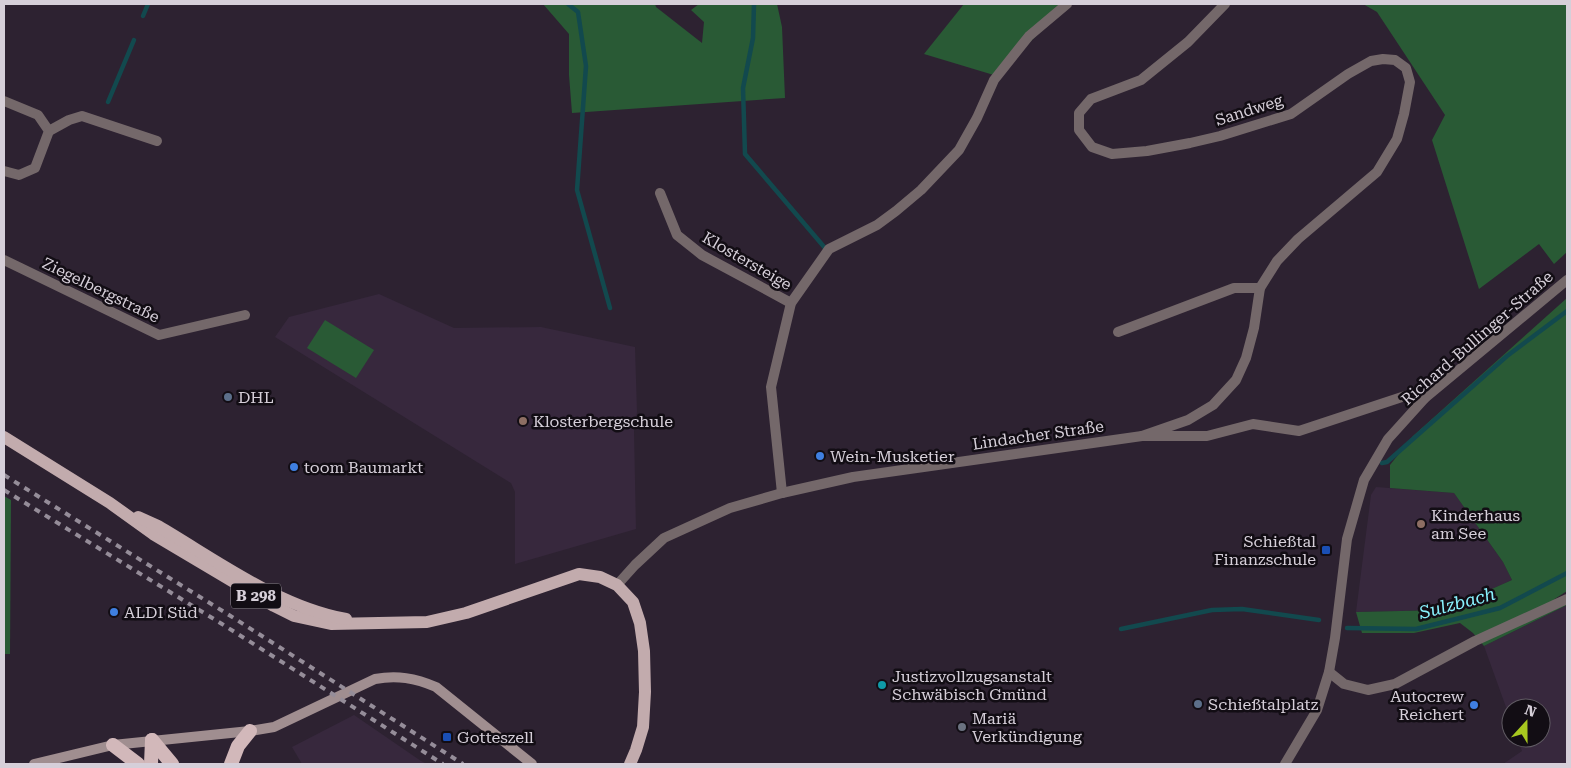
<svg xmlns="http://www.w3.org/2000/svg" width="1571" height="768" viewBox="0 0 1571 768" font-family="'Roboto Serif',serif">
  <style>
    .built { fill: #37283d }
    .green { fill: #295a35 }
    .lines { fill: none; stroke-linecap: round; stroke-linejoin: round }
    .stream { stroke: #12494e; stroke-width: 4.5 }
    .minor { stroke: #74686a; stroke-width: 10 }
    .secondary { stroke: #a08e90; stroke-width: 10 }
    .primary { stroke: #c2abad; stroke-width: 12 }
    .trunk { stroke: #d2b8ba; stroke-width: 14 }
    .rail { stroke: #958d99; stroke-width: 4; stroke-dasharray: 6 6; stroke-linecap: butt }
    .service-dot { fill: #5c6f8a; stroke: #120d14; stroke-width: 2 }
    .education-dot { fill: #8d6e63; stroke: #120d14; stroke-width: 2 }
    .shop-dot { fill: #3f7fe0; stroke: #120d14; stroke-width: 2 }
    .transit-dot { fill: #1a4fb4; stroke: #120d14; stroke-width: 2 }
    .culture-dot { fill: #0f9aa8; stroke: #120d14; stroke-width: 2 }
    .worship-dot { fill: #6b7280; stroke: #120d14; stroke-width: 2 }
    .labels { text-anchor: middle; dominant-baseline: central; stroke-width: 5; stroke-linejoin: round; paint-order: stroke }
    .shield { fill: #120d14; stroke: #9b959e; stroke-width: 1 }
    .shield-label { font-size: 15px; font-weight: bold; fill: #d6cfd9 }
    .street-label { font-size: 16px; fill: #d6cfd9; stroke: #120d14 }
    .poi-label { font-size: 16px; fill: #d6cfd9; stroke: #120d14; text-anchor: start }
    .water-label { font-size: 18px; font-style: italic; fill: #89f1fd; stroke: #120d14 }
  </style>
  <rect width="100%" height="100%" fill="#2d2231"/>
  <g class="built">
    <polygon points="379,294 454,328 541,327 635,347 637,412 634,431 636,529 515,564 515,492 511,483 275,337 289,317"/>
    <polygon points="1376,487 1454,493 1503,562 1512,580 1444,610 1356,612 1371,495"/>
    <polygon points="1567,605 1567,764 1503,764 1522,751 1517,738 1541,738 1541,708 1511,708 1511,721 1484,646"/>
    <polygon points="354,715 421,761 427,764 302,764 292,747"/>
  </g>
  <g class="green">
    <polygon points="543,4 655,4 656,7 702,43 704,22 691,10 699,4 777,4 782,27 785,98 572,113 569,75 569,34"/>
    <polygon points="964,4 1067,4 997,76 924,54"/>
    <polygon points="1363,4 1567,4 1567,252 1554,264 1539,244 1479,289 1432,140 1445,115 1377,12"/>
    <polygon points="1567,298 1567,591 1553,600 1567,595 1567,605 1484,646 1473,633 1460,623 1414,633 1362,633 1356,612 1444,610 1512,580 1503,562 1454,493 1390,488 1390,465 1413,436"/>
    <polygon points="325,320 374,350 356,378 307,348"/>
    <polygon points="4,496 11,500 10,654 4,654"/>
  </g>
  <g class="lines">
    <g class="stream">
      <polyline points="568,4 578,12 586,66 577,190 610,308"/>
      <polyline points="754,4 753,38 743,88 745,154 825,248"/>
      <polyline points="143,16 148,4"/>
      <polyline points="108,102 134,40"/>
      <polyline points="1382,463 1387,462 1507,356 1567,311"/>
      <polyline points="1347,628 1416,629 1500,608 1567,573"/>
      <polyline points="1121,629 1212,610 1242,609 1319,620"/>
    </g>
    <g class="minor">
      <polyline points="4,101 38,115 49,131 35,168 19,175 4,171"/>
      <polyline points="49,131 69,120 82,116 157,141"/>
      <polyline points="660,193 677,235 702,255 791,303"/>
      <polyline points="4,260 159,335 245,315"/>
      <polyline points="1118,332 1234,288 1260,288"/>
      <polyline points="1142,436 1188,420 1213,405 1236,380 1246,358 1254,328 1260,288 1277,261 1298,239 1377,172 1397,139 1404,114 1410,82 1406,68 1395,60 1383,59 1371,61 1348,74 1291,114 1220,136 1190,143 1147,151 1112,154 1092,147 1079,130 1079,113 1091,99 1141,80 1188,42 1225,4"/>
      <polyline points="782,493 771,387 791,303 829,249 877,225 896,211 921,190 959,150 977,118 994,80 1029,36 1067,4"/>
      <polyline points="617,585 635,565 664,538 730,508 782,493 853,477 1142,436 1207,436 1253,424 1299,431 1408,395 1425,398"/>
      <polyline points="1329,672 1344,684 1368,690 1395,684 1475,641 1567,599"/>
      <polyline points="1285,764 1317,710 1329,672 1335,638 1347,539 1364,480 1388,439 1425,398 1567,280"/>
    </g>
    <path class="secondary" d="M 34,764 L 113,745 L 250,731 L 274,727 L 375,679 C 397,675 415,678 436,687 L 532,764"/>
    <g class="primary">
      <polyline points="4,437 110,503 153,534 274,606 294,616 331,624 427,622 466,613 579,574 600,577 617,585 633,602 640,623 644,651 645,692 643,727 636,750 630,764"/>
      <path d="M 138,517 L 158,526 C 216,560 279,607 346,619"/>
    </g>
    <g class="trunk">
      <polyline points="152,740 172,764"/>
      <polyline points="113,745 138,764"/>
      <polyline points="151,764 152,740"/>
      <polyline points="231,764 238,746 250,731"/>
    </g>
    <g class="rail">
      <polyline points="4,475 229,615 463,764"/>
      <polyline points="4,490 222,624 443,764"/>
    </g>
  </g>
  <g class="service-dot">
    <circle cx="228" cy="397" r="5"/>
    <circle cx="1198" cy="704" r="5"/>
  </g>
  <g class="education-dot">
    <circle cx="523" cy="421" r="5"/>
    <circle cx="1421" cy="524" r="5"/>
  </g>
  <g class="shop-dot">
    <circle cx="820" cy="456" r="5"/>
    <circle cx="294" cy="467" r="5"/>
    <circle cx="114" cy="612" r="5"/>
    <circle cx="1474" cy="705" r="5"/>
  </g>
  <g class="transit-dot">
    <rect x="1321" y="545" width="10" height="10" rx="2.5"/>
    <rect x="442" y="732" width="10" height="10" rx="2.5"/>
  </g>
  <circle class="culture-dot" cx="882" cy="685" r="5"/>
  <circle class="worship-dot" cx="962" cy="727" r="5"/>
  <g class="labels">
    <rect class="shield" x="231" y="583.5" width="50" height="25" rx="4"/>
    <g class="shield-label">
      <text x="256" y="596">B 298</text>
    </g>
    <g class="street-label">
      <text transform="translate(1249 110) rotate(-18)">Sandweg</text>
      <text transform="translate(747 261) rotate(30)">Klostersteige</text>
      <text transform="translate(101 290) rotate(26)">Ziegelbergstraße</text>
      <text transform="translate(1477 338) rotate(-41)">Richard-Bullinger-Straße</text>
      <text transform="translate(1038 435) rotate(-8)">Lindacher Straße</text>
    </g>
    <g class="poi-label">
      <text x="238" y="397">DHL</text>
      <text x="533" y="421">Klosterbergschule</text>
      <text x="830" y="456">Wein-Musketier</text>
      <text x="304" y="467">toom Baumarkt</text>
      <text x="1431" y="515">Kinderhaus<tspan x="1431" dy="18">am See</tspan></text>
      <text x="1316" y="541" text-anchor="end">Schießtal<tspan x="1316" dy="18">Finanzschule</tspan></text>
      <text x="124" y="612">ALDI Süd</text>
      <text x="892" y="676">Justizvollzugsanstalt<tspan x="892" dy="18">Schwäbisch Gmünd</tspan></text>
      <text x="1464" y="696" text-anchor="end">Autocrew<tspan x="1464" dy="18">Reichert</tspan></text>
      <text x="1208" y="704">Schießtalplatz</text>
      <text x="972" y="718">Mariä<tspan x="972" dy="18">Verkündigung</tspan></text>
      <text x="457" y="737">Gotteszell</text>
    </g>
    <g class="water-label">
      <text transform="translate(1457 603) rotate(-15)">Sulzbach</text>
    </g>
  </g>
  <rect width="1571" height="768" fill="none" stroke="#d6cfd9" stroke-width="10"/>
  <g transform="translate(1526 723) rotate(21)"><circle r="24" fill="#120d14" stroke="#605b63"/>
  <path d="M0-4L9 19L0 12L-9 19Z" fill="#a7c81f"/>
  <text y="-8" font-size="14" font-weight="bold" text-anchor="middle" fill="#d6cfd9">N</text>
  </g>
</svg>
